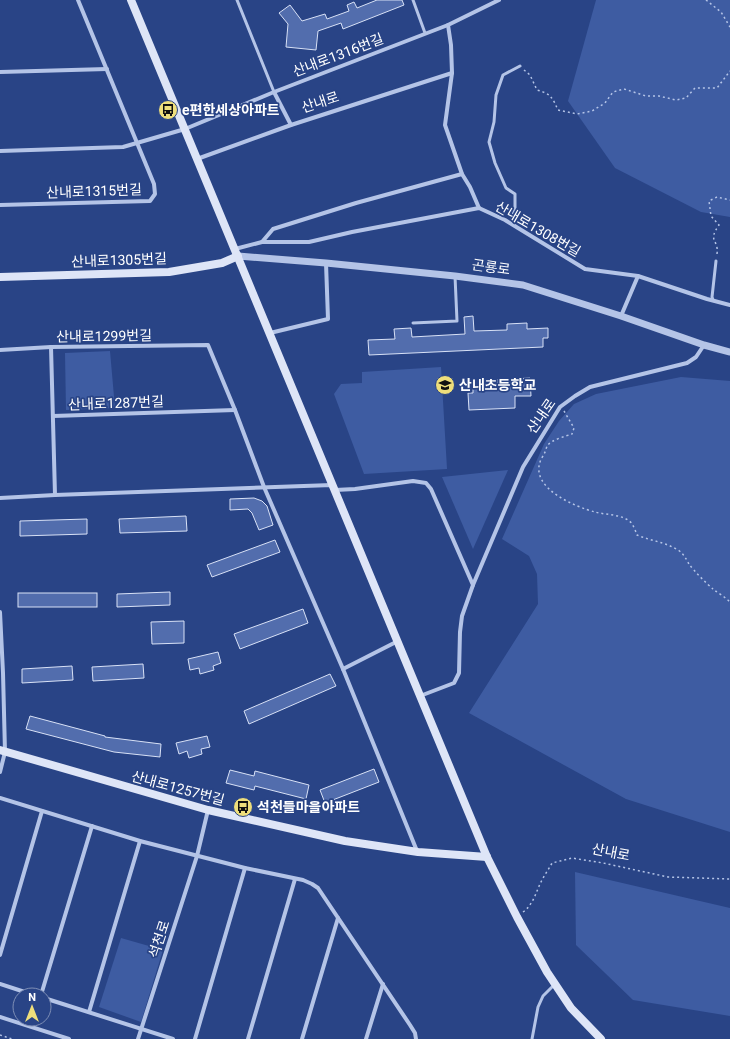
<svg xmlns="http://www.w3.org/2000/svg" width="730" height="1039" viewBox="0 0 730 1039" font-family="Roboto,'Noto Sans KR',sans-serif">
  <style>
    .green { fill: #3e5ca2 }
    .building { fill: #526dad; stroke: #d8e1f6 }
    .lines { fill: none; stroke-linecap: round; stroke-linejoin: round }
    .path { stroke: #b4c4e7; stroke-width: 1.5; stroke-dasharray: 2 3; stroke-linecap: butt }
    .service { stroke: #b4c4e7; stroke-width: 3 }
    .minor { stroke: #b4c4e7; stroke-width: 4 }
    .tertiary { stroke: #b4c4e7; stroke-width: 7 }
    .secondary { stroke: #dee5f7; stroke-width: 8 }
    .labels { text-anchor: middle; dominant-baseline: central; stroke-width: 3.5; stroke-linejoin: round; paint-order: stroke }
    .street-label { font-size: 14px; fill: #fff; stroke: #294486 }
    .poi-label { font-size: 14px; font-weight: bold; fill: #fff; stroke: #294486; text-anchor: start }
  </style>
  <rect width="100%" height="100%" fill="#294486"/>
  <g class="green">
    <polygon points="596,0 730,0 730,217 701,212 615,168 568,101"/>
    <polygon points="110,351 115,408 66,410 65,353"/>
    <polygon points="441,367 447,469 364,474 334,394 341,384 362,383 362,372"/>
    <polygon points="681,377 730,381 730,832 626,799 469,713 538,604 537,574 529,556 502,539 544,444 559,421 574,404 596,394"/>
    <polygon points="508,470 473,549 442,477"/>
    <polygon points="575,872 730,908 730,1016 633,1000 576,945"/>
    <polygon points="121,938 163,950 141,1022 99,1007"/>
  </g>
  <g class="building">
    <polygon points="377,0 402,0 404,5 343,29 341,23 318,31 316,50 286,47 288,24 279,13 290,5 302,21 325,14 327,19 349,11 347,5 354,2 357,8"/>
    <polygon points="473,316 474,331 507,330 507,324 527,323 527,329 548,328 548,338 543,338 543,347 369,355 368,340 395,339 394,329 411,328 412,337 465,334 464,317"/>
    <polygon points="530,378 531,396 515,396 515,408 469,410 468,393 473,393 473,387 497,386 497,380"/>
    <polygon points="254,498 262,501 267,506 273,525 259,530 252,513 248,509 230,510 230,499"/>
    <polygon points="186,516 187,531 120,533 119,519"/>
    <polygon points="87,519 87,534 20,536 20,521"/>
    <polygon points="275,540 280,552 212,577 207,565"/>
    <polygon points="170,592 170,605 117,607 117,594"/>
    <rect x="18" y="593" width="79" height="14"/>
    <polygon points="303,609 308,623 240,649 234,634"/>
    <polygon points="184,621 184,643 152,644 151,622"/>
    <polygon points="218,652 221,663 213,666 214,670 200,674 199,668 190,670 188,659"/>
    <polygon points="143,664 144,678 93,681 92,667"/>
    <polygon points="72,666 73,680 22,683 22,669"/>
    <polygon points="330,674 336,686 249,724 244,711"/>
    <polygon points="30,716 105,736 105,737 161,744 160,757 114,752 26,729"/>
    <polygon points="207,736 210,747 201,749 202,754 189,758 187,751 179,754 176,743"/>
    <polygon points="374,769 379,782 325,803 320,790"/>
    <polygon points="230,770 254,776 255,771 309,785 306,799 255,786 254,790 226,783"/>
  </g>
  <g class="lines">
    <g class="path">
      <polyline points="706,0 721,12 730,27"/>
      <path d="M 524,70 L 530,75 L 537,90 C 551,94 552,97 558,110 L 577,114 L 592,111 L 605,103 L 613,92 L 624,89 L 646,96 L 659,96 L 676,100 L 686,98 L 695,88 L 717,88 L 730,71"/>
      <path d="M 717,254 C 719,239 707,242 719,225 L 711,216 L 709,201 L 717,197 L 730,200"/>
      <path d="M 564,411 L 574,428 L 572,434 C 566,436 551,440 548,445 C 546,447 546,451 544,454 C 543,456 541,459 540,462 C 531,489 576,507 595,512 C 606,515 618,514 628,520 C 633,523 635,530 637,535 C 651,541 665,542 678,550 C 684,554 686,559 689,564 C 694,571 707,584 713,589 C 718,593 725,597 730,602"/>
      <path d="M 523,912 C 534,904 536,891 542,880 C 545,874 549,869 552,863 L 572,858 L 603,863 L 668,877 L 730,879"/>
      <polyline points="0,1035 12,1039"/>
    </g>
    <g class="service">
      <polyline points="237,0 274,92"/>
      <polyline points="413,0 425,33"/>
      <polyline points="511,223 515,208 515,194 506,188 495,163 489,142 494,122 496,95 503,75 520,66"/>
      <polyline points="713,300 712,297 716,261"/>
      <polyline points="413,323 457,321 455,276"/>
      <polyline points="532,1039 538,1007 543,996 554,985"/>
    </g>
    <g class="minor">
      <polyline points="448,25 451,45 452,73 445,125 462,174 470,187 479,208"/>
      <polyline points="0,72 107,69"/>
      <polyline points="274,92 291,125"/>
      <polyline points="0,151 123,147 185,129 274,92 448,25 499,0"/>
      <polyline points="197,159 291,125 452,73"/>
      <polyline points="0,205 150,201 155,194 154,184 78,0"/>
      <polyline points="262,242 273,229 356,203 462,174"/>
      <polyline points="235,249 262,242 309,242 352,232 479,208 505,220 585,269 638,276 707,299 730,305"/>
      <polyline points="621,316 638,276"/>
      <polyline points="270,333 328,319 326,263"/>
      <polyline points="51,347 55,495"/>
      <polyline points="0,350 51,347 208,345 235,410 264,487 343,669 417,851"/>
      <polyline points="53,416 235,410"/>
      <polyline points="0,498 55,495 332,485 335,490 355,489 413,481 426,483 431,489 473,585"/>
      <polyline points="0,612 3,673 5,752 0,772"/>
      <polyline points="343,669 398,641"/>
      <polyline points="420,696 454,683 459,673 460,632 462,616 473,585 523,467 560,407 575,396 590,387 687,363 696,357 704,345"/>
      <polyline points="0,798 140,841 245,868 303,880 312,884 318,888 410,1025 415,1033 416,1039"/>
      <polyline points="0,955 42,811"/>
      <polyline points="0,984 34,995"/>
      <polyline points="41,995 92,826"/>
      <polyline points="44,998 173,1039"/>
      <polyline points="89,1012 140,841"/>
      <polyline points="0,1017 69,1039"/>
      <polyline points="138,1039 197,856 208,810"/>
      <polyline points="195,1039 245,868"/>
      <polyline points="248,1039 295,879"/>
      <polyline points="302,1039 338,918"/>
      <polyline points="366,1039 383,984"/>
    </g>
    <polyline class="tertiary" points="238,256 326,263 455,276 523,285 621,316 704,345 730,352"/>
    <g class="secondary">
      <polyline points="131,0 487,857 517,917 547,972 571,1008 601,1039"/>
      <polyline points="0,277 169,272 222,263 238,256"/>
      <polyline points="0,750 208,810 345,841 418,852 487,857"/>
    </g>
  </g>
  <defs>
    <symbol id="bus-disc" viewBox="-11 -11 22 22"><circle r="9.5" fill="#eede7b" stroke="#294486"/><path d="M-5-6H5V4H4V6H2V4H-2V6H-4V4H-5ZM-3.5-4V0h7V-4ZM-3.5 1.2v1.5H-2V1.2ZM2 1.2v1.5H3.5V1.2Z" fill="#111"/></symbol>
    <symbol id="school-disc" viewBox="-11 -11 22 22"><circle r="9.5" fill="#eede7b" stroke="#294486"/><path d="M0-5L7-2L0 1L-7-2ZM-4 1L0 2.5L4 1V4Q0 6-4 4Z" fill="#111"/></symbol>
  </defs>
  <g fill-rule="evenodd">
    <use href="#bus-disc" x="157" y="99" width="22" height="22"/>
    <use href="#school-disc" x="434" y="374" width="22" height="22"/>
    <use href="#bus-disc" x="232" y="796" width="22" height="22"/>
  </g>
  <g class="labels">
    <g class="street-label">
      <text transform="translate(338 55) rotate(-21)">산내로1316번길</text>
      <text transform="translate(320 102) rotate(-18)">산내로</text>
      <text transform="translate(94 191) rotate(-2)">산내로1315번길</text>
      <text transform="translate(538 229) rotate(30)">산내로1308번길</text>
      <text transform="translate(119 260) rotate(-2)">산내로1305번길</text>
      <text transform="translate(491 267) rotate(8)">곤룡로</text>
      <text transform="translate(104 336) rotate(-1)">산내로1299번길</text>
      <text transform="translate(116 403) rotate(-2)">산내로1287번길</text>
      <text transform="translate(541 416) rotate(-55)">산내로</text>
      <text transform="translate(178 788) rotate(15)">산내로1257번길</text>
      <text transform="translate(611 852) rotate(11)">산내로</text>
      <text transform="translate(159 939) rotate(-72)">석천로</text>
    </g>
    <g class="poi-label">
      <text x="182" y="110">e편한세상아파트</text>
      <text x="459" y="385">산내초등학교</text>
      <text x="257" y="807">석천들마을아파트</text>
    </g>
  </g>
  <g transform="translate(32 1007)"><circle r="19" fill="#294486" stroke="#7f8fb6"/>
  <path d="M0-3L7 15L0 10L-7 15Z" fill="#eede7b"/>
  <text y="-6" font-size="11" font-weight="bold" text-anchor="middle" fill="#ffffff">N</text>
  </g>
</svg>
